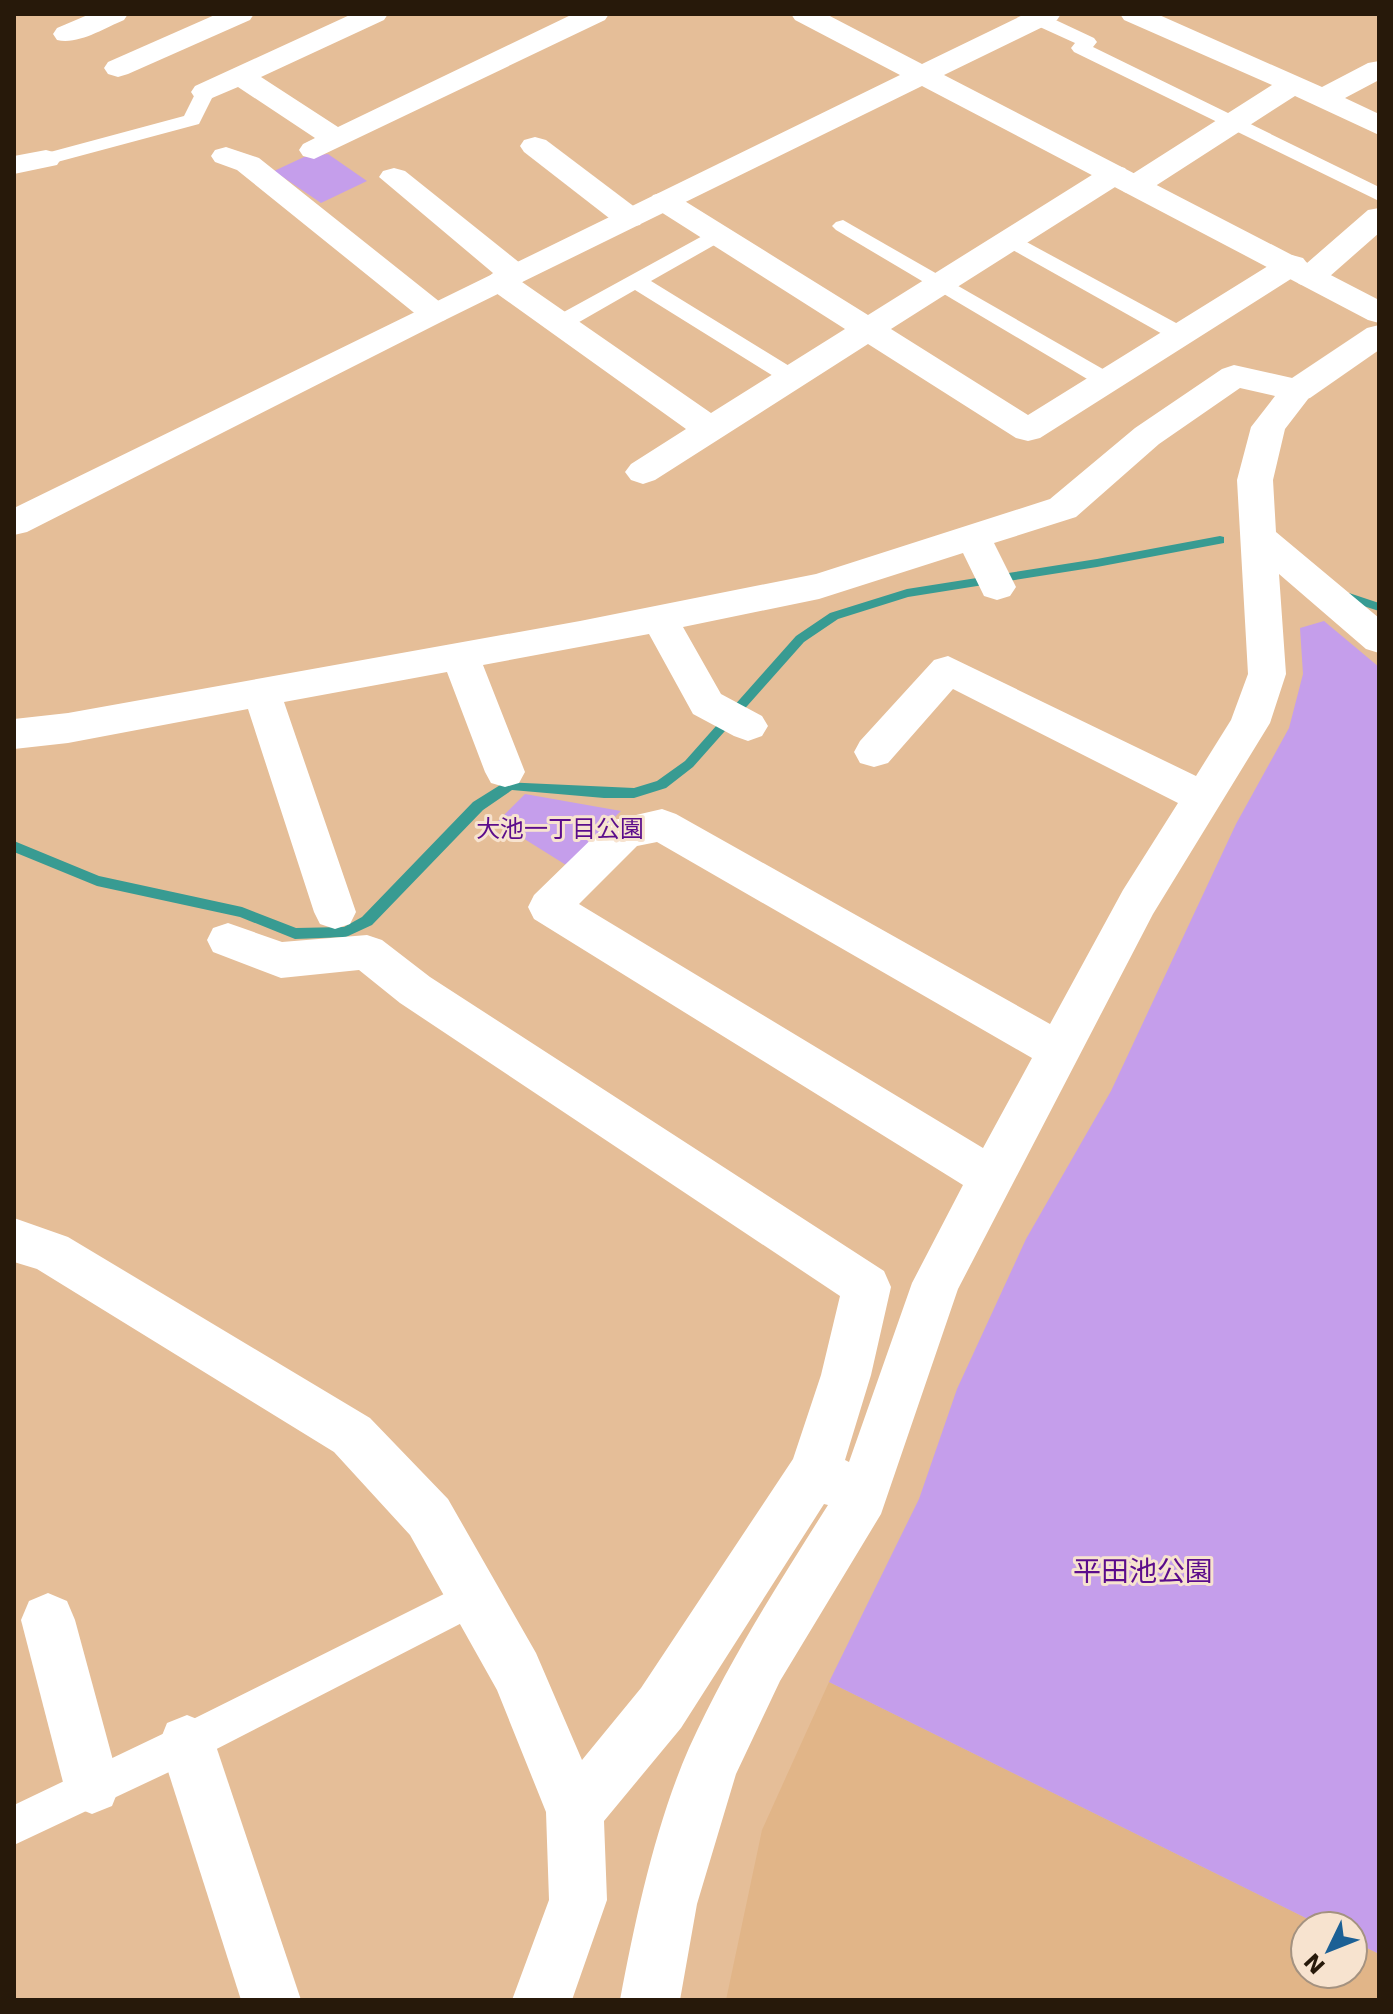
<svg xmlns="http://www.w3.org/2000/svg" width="1393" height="2014" viewBox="0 0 1393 2014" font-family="'DejaVu Sans','Noto Sans JP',sans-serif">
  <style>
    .built { fill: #e1b588 }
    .green { fill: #c59eeb }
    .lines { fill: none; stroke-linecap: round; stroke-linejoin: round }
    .stream { fill: #389b92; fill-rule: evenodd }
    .lane { fill: #fff; fill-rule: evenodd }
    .street { fill: #fff; fill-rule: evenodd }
    .secondary { fill: #fff; fill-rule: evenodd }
    .labels { text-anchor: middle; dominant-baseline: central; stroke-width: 6; stroke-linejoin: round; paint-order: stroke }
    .park-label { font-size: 24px; fill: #5b0c8b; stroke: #f7e3cf }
    .near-park-label { font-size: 28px; fill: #5b0c8b; stroke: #f7e3cf }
  </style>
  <rect width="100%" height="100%" fill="#e5be98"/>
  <polygon class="built" points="829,1682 1322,1926 1305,1926 1305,1974 1353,1974 1353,1941 1379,1954 1379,2000 726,2000 762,1830"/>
  <g class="green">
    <polygon points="328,154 367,181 321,203 274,171 304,157"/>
    <polygon points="1324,621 1379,667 1379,1954 1353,1941 1353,1926 1322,1926 829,1682 919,1499 957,1389 1026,1239 1111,1091 1236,824 1289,728 1303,674 1300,628"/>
    <polygon points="525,794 621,811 566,865 497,822"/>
  </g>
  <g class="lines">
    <g class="stream">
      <polygon points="1220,536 1224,537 1224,543 1097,567 908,597 838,619 804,642 693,767 666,788 634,798 604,798 512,790 483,810 372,925 346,937 295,939 240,917 97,886 14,852 14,841 99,876 242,907 296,928 344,927 362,917 473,802 505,782 634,788 657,781 685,761 796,636 830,613 907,589 1097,559"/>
      <polygon points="1349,593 1379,603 1379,611 1345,600 1343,597"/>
    </g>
    <g class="lane">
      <polygon points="1031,15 1045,15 1094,38 1097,42 1093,47 1379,187 1379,201 1074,52 1071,48 1075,43 1031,23 1029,19"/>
      <polygon points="205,86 215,92 199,124 46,165 36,159 39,155 184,116 198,88"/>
      <polygon points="843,220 1115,376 1118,381 1115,386 1099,386 836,230 832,226 836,222"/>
      <polygon points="717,228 725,229 728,234 725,239 651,281 799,372 802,377 799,382 783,382 635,290 567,329 551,329 548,324 551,319"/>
      <polygon points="1010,233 1189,330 1192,335 1189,340 1173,340 1002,244 999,239 1002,234"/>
      <polygon points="476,1578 489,1583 494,1596 489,1609 201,1757 14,1845 14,1805 173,1729"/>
    </g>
    <g class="street">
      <path d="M 90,14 L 128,14 L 124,20 C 104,28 79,45 57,40 L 53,34 L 57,28 Z"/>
      <polygon points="217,14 254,14 250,20 128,74 118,77 108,74 104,68 108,62"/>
      <polygon points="352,14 388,14 384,20 261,77 338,127 573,14 609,14 605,20 314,159 303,156 299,150 303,144 315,138 238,87 205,101 195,98 191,92 195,86"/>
      <polygon points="1120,14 1157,14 1322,87 1368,63 1379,61 1379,80 1345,98 1379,114 1379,135 1295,96 1146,192 1135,195 1124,192 1120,186 1123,182 891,329 1028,415 1281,258 1292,255 1303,258 1307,263 1368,210 1379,208 1379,233 1321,284 1310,287 1299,284 1294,277 1040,438 1028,441 1016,438 868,344 655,480 643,484 631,480 625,472 631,464 686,429 489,288 484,281 493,273 379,177 383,171 394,168 405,171 525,267 530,274 522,282 711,413 845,329 653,207 649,201 653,195 664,192 675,195 868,315 1103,168 1114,165 1125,168 1129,174 1126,178 1272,85 1124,20"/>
      <polygon points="535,137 546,140 640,211 644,218 640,225 629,227 618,225 524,152 520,146 524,140"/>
      <polygon points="226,147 259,158 445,306 450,313 445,320 434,323 423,320 237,170 215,162 211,156 215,150"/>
      <polygon points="46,150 57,153 61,159 57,165 14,174 14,156"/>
      <path d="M 1234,365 L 1310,382 L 1315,390 L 1285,429 L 1273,480 L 1276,532 L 1379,618 L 1379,653 L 1366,649 L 1279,574 L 1286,674 L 1270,723 L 1153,914 L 958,1289 L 881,1514 L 780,1681 L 736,1774 L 697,1904 L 680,2000 L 620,2000 C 636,1916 655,1826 689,1748 C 728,1662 778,1584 828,1505 L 824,1504 L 681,1728 L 604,1821 L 607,1900 L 572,2000 L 512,2000 L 549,1900 L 546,1812 L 497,1690 L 410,1535 L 334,1452 L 37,1269 L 14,1262 L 14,1218 L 68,1237 L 370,1418 L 448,1499 L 536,1653 L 582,1760 L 641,1688 L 793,1459 L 821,1375 L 840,1296 L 400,1003 L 359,970 L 281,978 L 213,952 L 207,940 L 213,928 L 228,923 L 282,942 L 367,935 L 382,940 L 430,977 L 884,1271 L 891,1287 L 871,1375 L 845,1460 L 849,1462 L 912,1283 L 963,1185 L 534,919 L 528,907 L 534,895 L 610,821 L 662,809 L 676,814 L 1050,1024 L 1123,890 L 1178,803 L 953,689 L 888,763 L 874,767 L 860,763 L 854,752 L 860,741 L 934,660 L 948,656 L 1196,776 L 1231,720 L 1248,674 L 1237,480 L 1251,427 L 1275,396 L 1240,388 L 1159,444 L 1076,517 L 994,543 L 1016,587 L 1010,596 L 997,600 L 984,596 L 963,553 L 819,599 L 683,627 L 721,694 L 762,716 L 768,726 L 762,736 L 748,741 L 734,736 L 693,714 L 649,634 L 483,665 L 525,772 L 519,783 L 505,787 L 491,783 L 485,772 L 447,672 L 284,702 L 356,912 L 350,924 L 335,929 L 320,924 L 314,912 L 248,709 L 68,743 L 14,749 L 14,719 L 68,713 L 580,621 L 816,574 L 1050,499 L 1135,428 L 1222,369 ZM 657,842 L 1032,1058 L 983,1148 L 579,904 L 637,846 Z"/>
      <polygon points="48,1593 67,1601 75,1620 120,1786 112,1806 92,1814 72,1806 64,1786 21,1620 29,1601"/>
      <polygon points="187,1715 207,1723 215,1743 301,2000 241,2000 159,1743 167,1723"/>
    </g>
    <g class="secondary">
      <polygon points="791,14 826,14 922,64 1025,14 1061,14 1057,20 944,75 1379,300 1379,323 1368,320 922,86 445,320 27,532 14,535 14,508 900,75 795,20"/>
      <polygon points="1379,325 1379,350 1310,398 1298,401 1286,398 1281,390 1286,382 1367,328"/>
    </g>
  </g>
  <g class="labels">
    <g class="park-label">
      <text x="560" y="829">大池一丁目公園</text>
    </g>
    <g class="near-park-label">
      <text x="1143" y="1571">平田池公園</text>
    </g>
  </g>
  <rect width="1393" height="2014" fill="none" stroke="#27190a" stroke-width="32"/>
  <g transform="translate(1329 1950) rotate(227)"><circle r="38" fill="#f7e3cf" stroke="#a49280" stroke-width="2"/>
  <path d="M0-6L14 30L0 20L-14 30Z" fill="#1c6095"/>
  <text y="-12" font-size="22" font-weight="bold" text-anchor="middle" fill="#27190a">N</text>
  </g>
</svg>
